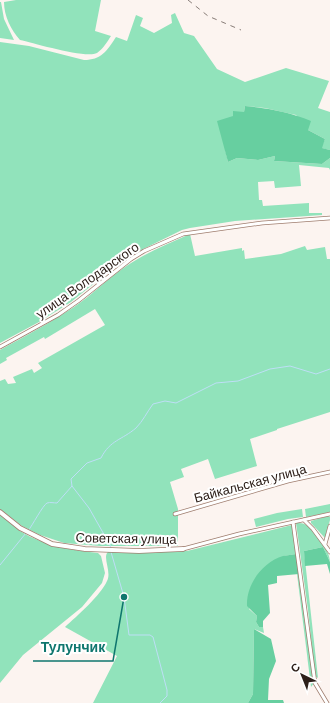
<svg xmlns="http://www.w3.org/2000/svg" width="330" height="703" viewBox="0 0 330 703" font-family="Barlow,sans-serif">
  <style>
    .green { fill: #91e3bb }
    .forest { fill: #67cfa0 }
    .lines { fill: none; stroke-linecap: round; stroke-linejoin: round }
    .stream { stroke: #bddff6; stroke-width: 1 }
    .minor-casing { stroke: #9f7d6e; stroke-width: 4.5 }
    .tertiary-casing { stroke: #9f7d6e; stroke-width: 5.5 }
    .minor { stroke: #fff; stroke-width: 3 }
    .tertiary { stroke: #fff; stroke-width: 4 }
    .rail { stroke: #877c77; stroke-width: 1; stroke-dasharray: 5 5; stroke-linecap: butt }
    .labels { text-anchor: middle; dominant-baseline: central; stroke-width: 4; stroke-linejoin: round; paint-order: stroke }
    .street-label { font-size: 13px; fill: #2e201a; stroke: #fff }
    .leader { fill: none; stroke: #0f766e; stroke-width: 1.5 }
    .callout-dot { fill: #0f766e; stroke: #fff; stroke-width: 1.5 }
    .callout-label { font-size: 14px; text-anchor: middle; font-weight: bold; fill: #0f766e; stroke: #fff; stroke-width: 4; stroke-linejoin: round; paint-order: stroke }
  </style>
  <rect width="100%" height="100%" fill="#fcf4f0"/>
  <g class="green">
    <path d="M 16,0 L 101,0 L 95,31 L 111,36 C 107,42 103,49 97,53 C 86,59 34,43 20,40 C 11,30 4,16 4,2 Z"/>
    <polygon points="0,2 1,2 4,19 14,40 0,38"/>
    <path d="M 175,13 L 184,33 L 194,36 L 217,69 L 245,82 L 286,68 L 329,81 L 318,108 L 330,112 L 330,150 L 321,148 L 325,139 L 308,130 L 296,115 L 265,108 L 245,106 L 244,112 L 233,116 L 225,149 L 228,162 L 237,158 L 258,160 L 275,156 L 274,161 L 322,164 L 330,158 L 330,170 L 329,168 L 299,165 L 301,186 L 275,188 L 274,181 L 258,182 L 259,200 L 262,200 L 263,206 L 309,203 L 309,213 L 322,213 L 322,215 L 235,221 L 190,228 L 182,230 L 127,257 L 71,302 L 39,322 L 0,343 L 0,42 L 29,46 L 84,60 C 101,60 107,51 116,37 L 127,41 L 136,15 L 143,18 L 140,26 L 154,33 L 172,23 L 171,15 Z"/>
    <path d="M 190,234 L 195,256 L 242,248 L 242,251 L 244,250 L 245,259 L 281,254 L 305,246 L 307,250 L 325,247 L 327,259 L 330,259 L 330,412 L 277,429 L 277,430 L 250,439 L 257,466 L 215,479 L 208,459 L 181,469 L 184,477 L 170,482 L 178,509 L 178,546 L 100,546 L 64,543 L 40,535 L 22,526 L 0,509 L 0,381 L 5,379 L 8,384 L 16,383 L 13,377 L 32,369 L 34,373 L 42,368 L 38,363 L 105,325 L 95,309 L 45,339 L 44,337 L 6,358 L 7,360 L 0,364 L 0,350 C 25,336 50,323 74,307 C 92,295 107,279 125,267 C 145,253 168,244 190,234 Z"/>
    <polygon points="330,504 330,512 306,517 305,509"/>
    <polygon points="302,509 303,517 288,519 256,527 254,519 277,513"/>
    <path d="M 0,515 C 7,520 13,526 20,531 C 44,546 71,550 98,553 L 101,556 L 105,573 L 102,583 L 82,607 L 23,655 L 0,683 Z"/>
    <polygon points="328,516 330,517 330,520 325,538 311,523 311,521"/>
    <path d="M 296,523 C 300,523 303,523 306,525 C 316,529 330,551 330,562 L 323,547 L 304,551 L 318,678 L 315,676 L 308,610 Z"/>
    <path d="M 292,525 L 296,554 L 284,556 L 249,609 L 257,616 L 256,622 L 259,627 L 263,627 L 264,633 L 254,629 L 253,694 L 248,703 L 93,703 L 117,656 L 65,627 C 77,616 101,595 107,581 C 112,572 102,557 108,552 L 158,552 L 187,551 Z"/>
    <polygon points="297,574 299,574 314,683 311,687"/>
  </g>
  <g class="forest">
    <path d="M 245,106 C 268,108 290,112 311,121 L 308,130 L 325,139 L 322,148 L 330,150 L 330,158 L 322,164 L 274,161 L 275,156 L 258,160 L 237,158 L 228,162 L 217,121 L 233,116 L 233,111 L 244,112 Z"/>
    <polygon points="323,547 330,562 330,574 327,564 305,566 304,551"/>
    <path d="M 296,554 L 299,574 L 277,576 L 277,583 L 268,585 L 270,613 L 263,621 L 263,627 L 259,627 L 256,622 L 257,616 L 247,606 C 246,584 263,562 283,556 C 287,555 292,555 296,554 Z"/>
    <polygon points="254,629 271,639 276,661 269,679 268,700 283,700 284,703 248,703 253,694"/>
  </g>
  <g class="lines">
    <g class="stream">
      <polyline points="72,486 89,508 110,545 111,549"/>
      <path d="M 28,531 C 32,526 43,505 47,503 C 50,502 54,503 57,503 L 72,486 L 71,479 L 87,463 L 101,458 C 110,440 122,440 136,428 C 143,421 147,412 153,404 L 165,401 L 176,403 L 216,383 L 238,381 L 270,369 L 290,366 L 316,374 L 330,369"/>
      <polyline points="111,552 124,597 129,635 150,635 153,637 167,690 167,696 160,703"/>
      <polyline points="0,565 26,533"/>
    </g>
    <defs>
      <g id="minor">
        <polyline points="0,347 58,315 78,301 131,259 144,251 183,234 262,223 330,218"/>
        <polyline points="175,514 288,481 330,472"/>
        <polyline points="304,520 313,529 330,552"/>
        <polyline points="293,522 315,683 327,703"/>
        <polyline points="325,544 330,526"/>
        <polyline points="183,549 239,534 330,514"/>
      </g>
      <polyline id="tertiary" points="0,512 20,528 52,544 85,549 139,551 183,549"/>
    </defs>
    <use href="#minor" class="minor-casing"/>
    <use href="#tertiary" class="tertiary-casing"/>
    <use href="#minor" class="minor"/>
    <use href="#tertiary" class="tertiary"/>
    <polyline class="rail" points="188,0 208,16 241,30"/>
  </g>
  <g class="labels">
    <g class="street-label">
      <text transform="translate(87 280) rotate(-35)">улица Володарского</text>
      <text transform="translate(250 483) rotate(-15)">Байкальская улица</text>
      <text transform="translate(126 538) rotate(1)">Советская улица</text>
    </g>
  </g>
  <path class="leader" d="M124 597L113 661H33"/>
  <circle class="callout-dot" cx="124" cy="597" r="4"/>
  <g class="callout-label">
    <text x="73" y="652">Тулунчик</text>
  </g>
  <g transform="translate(302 675) rotate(317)" stroke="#ffffff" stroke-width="3" paint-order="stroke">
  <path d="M0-3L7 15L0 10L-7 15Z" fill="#2e201a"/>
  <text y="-6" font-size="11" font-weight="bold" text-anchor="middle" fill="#2e201a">С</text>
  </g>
</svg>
